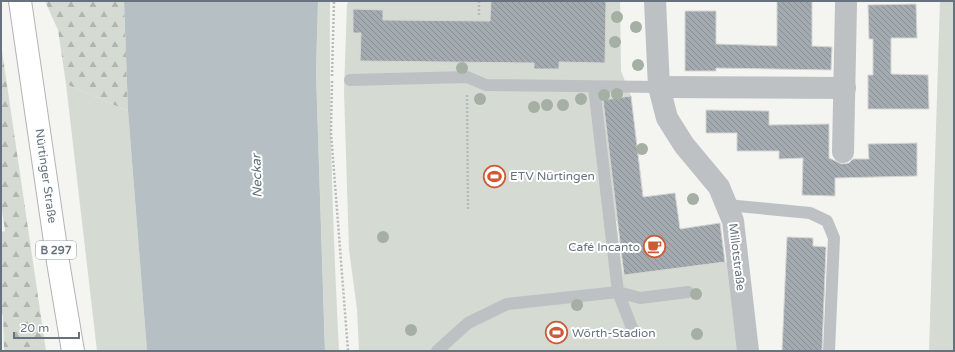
<svg xmlns="http://www.w3.org/2000/svg" width="955" height="352" viewBox="0 0 955 352" font-family="'Varela Round',sans-serif">
  <style>
    .grass { fill: #d5dad2 }
    .forest { fill: url(#forest-firs) }
    .water { fill: #b6c0c4 }
    .building { fill: url(#building-back-hatch); stroke: #d5d5d3 }
    .lines { fill: none; stroke-linecap: round; stroke-linejoin: round }
    .primary-casing { stroke: #b1b5b8; stroke-width: 24 }
    .path { stroke: #b7babc; stroke-width: 2.5; stroke-dasharray: 2 2; stroke-linecap: butt }
    .lane { stroke: #bdc1c4; stroke-width: 12 }
    .street { stroke: #bdc1c4; stroke-width: 22 }
    .primary { stroke: #fff; stroke-width: 22 }
    .tree { fill: #a6afa3 }
    .labels { text-anchor: middle; dominant-baseline: central; stroke-width: 4; stroke-linejoin: round; paint-order: stroke }
    .shield { fill: #fff; stroke: #949da5; stroke-width: 1 }
    .shield-label { font-size: 11px; font-weight: bold; fill: #66737e }
    .street-label { font-size: 12px; fill: #66737e; stroke: #fff }
    .poi-label { font-size: 12px; fill: #66737e; stroke: #fff; text-anchor: start }
    .water-label { font-size: 13px; font-style: italic; fill: #62747b; stroke: #fff }
  </style>
  <defs>
    <pattern id="forest-firs" width="22" height="20" patternUnits="userSpaceOnUse"><rect width="22" height="20" fill="#d5dad2"/><path d="M5 1l3.5 6h-7zM16 11l3.5 6h-7z" fill="#b1b5b0"/></pattern>
    <pattern id="building-back-hatch" width="6" height="6" patternUnits="userSpaceOnUse"><rect width="6" height="6" fill="#a4abb0"/><path d="M-1 5l2 2M0 0l6 6M5-1l2 2" fill="none" stroke="#899094"/></pattern>
  </defs>
  <rect width="100%" height="100%" fill="#f4f4f0"/>
  <g class="grass">
    <path d="M 318,1 L 330,1 C 329,118 333,234 339,351 L 325,351 L 325,345 L 316,72 Z"/>
    <polygon points="349,1 620,1 621,71 631,96 646,217 616,221 623,275 728,262 738,351 359,351 357,309 349,250 344,91 347,4"/>
    <polygon points="940,1 954,1 954,351 929,351"/>
    <polygon points="66,84 128,111 147,351 97,351"/>
  </g>
  <g class="forest">
    <polygon points="45,1 124,1 128,111 66,84 58,30"/>
    <polygon points="1,44 46,351 4,351 3,315 1,312 1,232 5,231 1,204"/>
  </g>
  <polygon class="water" points="124,1 318,1 316,72 325,351 147,351 128,111"/>
  <g class="building">
    <polygon points="491,1 606,1 605,63 559,62 559,69 534,69 534,63 360,61 361,33 353,33 353,9 383,10 383,20 490,21"/>
    <polygon points="777,1 812,1 812,46 832,47 831,70 716,68 716,71 685,71 685,11 716,11 716,44 777,46"/>
    <polygon points="916,4 917,38 891,38 891,74 928,75 929,109 868,109 868,75 873,75 873,39 869,39 868,5"/>
    <polygon points="631,96 643,197 675,193 680,229 720,223 725,262 624,275 603,100"/>
    <polygon points="706,110 769,111 769,125 829,124 829,158 842,164 849,163 853,159 869,159 868,144 917,143 917,176 835,178 835,196 802,195 803,158 779,159 779,151 737,151 737,133 706,133"/>
    <polygon points="787,237 813,238 813,246 826,247 822,351 782,351"/>
  </g>
  <g class="lines">
    <defs>
      <polyline id="primary" points="20,1 58,262 73,351"/>
    </defs>
    <use href="#primary" class="primary-casing"/>
    <g class="path">
      <polyline points="479,15 479,1"/>
      <polyline points="332,76 334,1"/>
      <polyline points="332,81 331,133 348,351"/>
      <polyline points="467,95 468,211"/>
    </g>
    <g class="lane">
      <polyline points="350,80 467,77 486,85 659,87"/>
      <polyline points="594,87 618,292 632,328"/>
      <polyline points="727,205 810,213 827,221 834,238 829,351"/>
      <polyline points="437,351 468,323 507,304 618,292 640,298 688,292"/>
    </g>
    <g class="street">
      <polyline points="655,1 659,87 667,118 684,145 719,187 733,221 748,351"/>
      <polyline points="659,87 845,88"/>
      <polyline points="843,152 846,4"/>
    </g>
    <use href="#primary" class="primary"/>
  </g>
  <g class="tree">
    <circle cx="617" cy="17" r="6"/>
    <circle cx="636" cy="27" r="6"/>
    <circle cx="615" cy="42" r="6"/>
    <circle cx="638" cy="65" r="6"/>
    <circle cx="462" cy="68" r="6"/>
    <circle cx="617" cy="94" r="6"/>
    <circle cx="604" cy="95" r="6"/>
    <circle cx="480" cy="99" r="6"/>
    <circle cx="581" cy="99" r="6"/>
    <circle cx="547" cy="105" r="6"/>
    <circle cx="563" cy="105" r="6"/>
    <circle cx="534" cy="107" r="6"/>
    <circle cx="642" cy="149" r="6"/>
    <circle cx="693" cy="199" r="6"/>
    <circle cx="383" cy="237" r="6"/>
    <circle cx="696" cy="294" r="6"/>
    <circle cx="577" cy="305" r="6"/>
    <circle cx="411" cy="330" r="6"/>
    <circle cx="697" cy="334" r="6"/>
  </g>
  <defs>
    <symbol id="stadium-ring" viewBox="-11 -11 22 22"><circle r="9.5" fill="#fff" stroke="#ce5a35" stroke-width="1.5"/><path d="M0-5a6.5 5 0 1 0 0 10a6.5 5 0 1 0 0-10ZM-3.5-1.8h7v3.6h-7Z" fill="#ce5a35"/></symbol>
    <symbol id="cafe-ring" viewBox="-11 -11 22 22"><circle r="9.5" fill="#fff" stroke="#ce5a35" stroke-width="1.5"/><path d="M-5.5-4.5H6V0H3Q3 3.5 0 3.5H-2.5Q-5.5 3.5-5.5 0ZM3-3.2v2h1.7v-2ZM-6 4.5H4V6H-6Z" fill="#ce5a35"/></symbol>
  </defs>
  <g fill-rule="evenodd">
    <use href="#stadium-ring" x="482" y="164" width="25" height="25"/>
    <use href="#cafe-ring" x="642" y="234" width="25" height="25"/>
    <use href="#stadium-ring" x="544" y="320" width="25" height="25"/>
  </g>
  <g class="labels">
    <rect class="shield" x="36" y="241" width="40" height="18" rx="3"/>
    <g class="shield-label">
      <text x="56" y="250">B 297</text>
    </g>
    <g class="street-label">
      <text transform="translate(46 176) rotate(82)">Nürtinger Straße</text>
      <text transform="translate(737 257) rotate(83)">Millotstraße</text>
    </g>
    <g class="poi-label">
      <text x="510" y="176">ETV Nürtingen</text>
      <text x="640" y="247" text-anchor="end">Café Incanto</text>
      <text x="572" y="333">Wörth-Stadion</text>
    </g>
    <g class="water-label">
      <text transform="translate(257 176) rotate(-92)">Neckar</text>
    </g>
  </g>
  <rect width="955" height="352" fill="none" stroke="#66737e" stroke-width="4"/>
  <path d="M14 332v6h65v-6" fill="none" stroke="#66737e" stroke-width="2"/>
  <text x="20" y="332" font-size="12" fill="#66737e" stroke="#ffffff" stroke-width="3" paint-order="stroke">20 m</text>
</svg>
